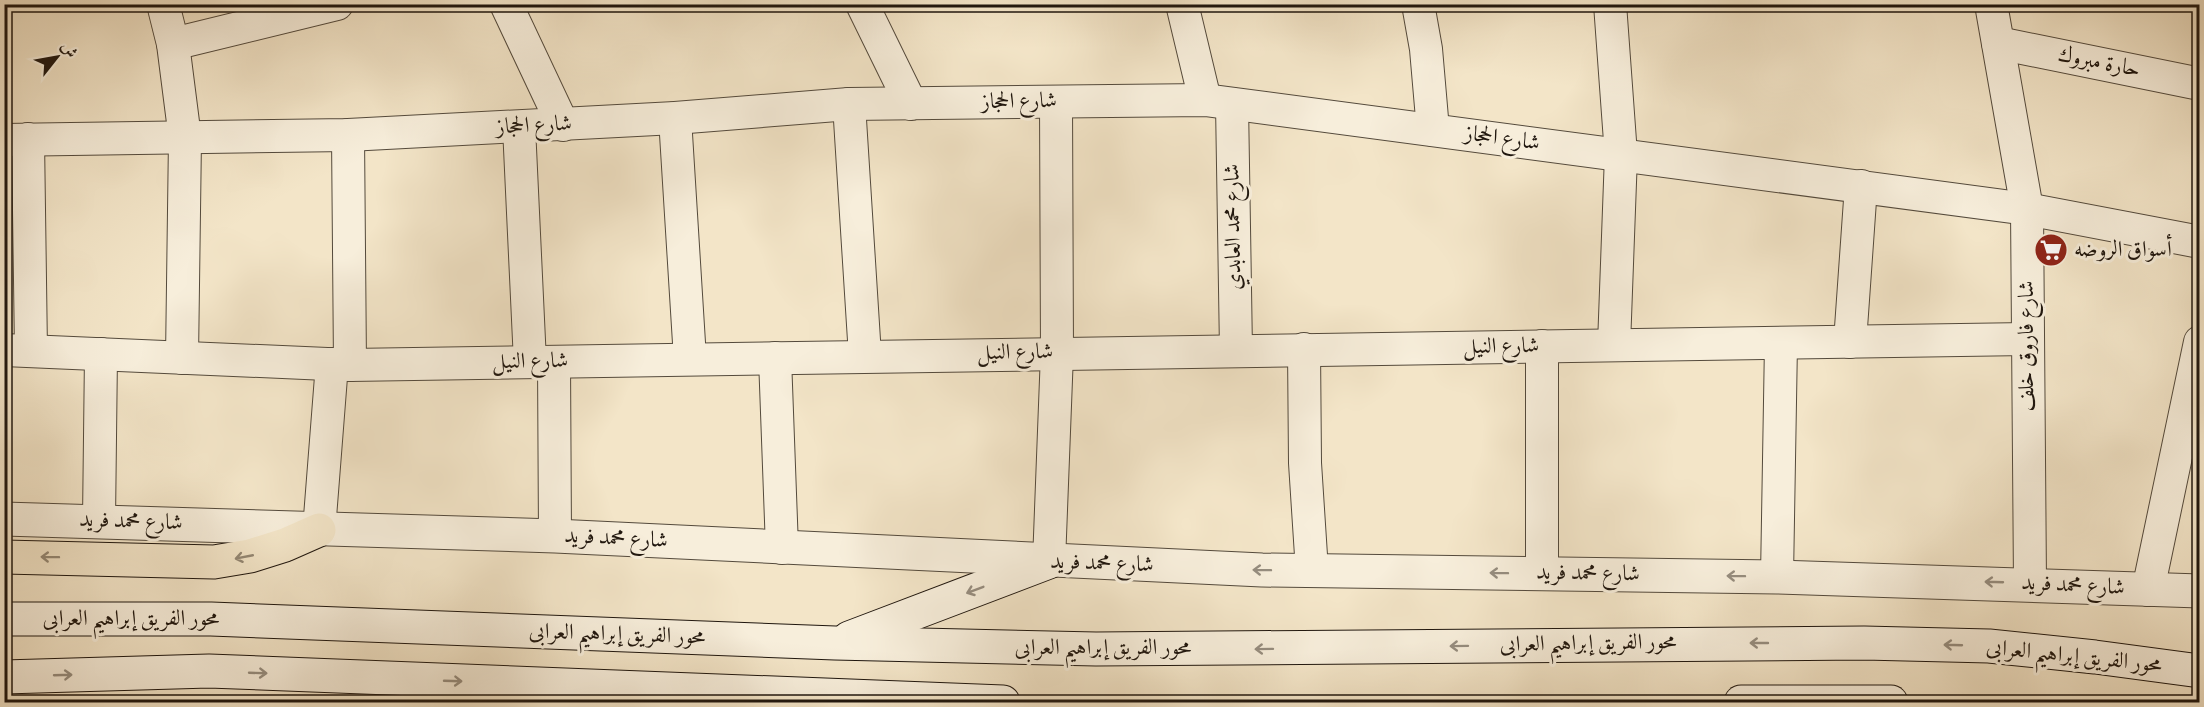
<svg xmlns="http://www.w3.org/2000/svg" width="2204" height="707" viewBox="0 0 2204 707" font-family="Vollkorn,Amiri,serif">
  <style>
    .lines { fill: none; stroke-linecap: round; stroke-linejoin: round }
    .minor-casing { stroke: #544a3c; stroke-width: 34 }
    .tertiary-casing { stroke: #544a3c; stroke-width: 35 }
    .secondary-casing { stroke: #1f160e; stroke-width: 35 }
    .motorway-casing { stroke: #1f160e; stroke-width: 35 }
    .minor { stroke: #f7eedb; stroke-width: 32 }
    .tertiary { stroke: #f7eedb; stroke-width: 33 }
    .secondary { stroke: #f7eedb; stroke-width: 33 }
    .motorway { stroke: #f3e5c8; stroke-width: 33 }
    .oneway { stroke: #948874 }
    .oneway2 { stroke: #968d7f }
    .labels { text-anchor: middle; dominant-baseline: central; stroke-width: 6; stroke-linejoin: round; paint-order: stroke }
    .street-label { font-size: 22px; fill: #1f160e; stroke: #f7eedb }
    .poi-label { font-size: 22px; fill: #1f160e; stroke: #f7eedb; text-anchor: start }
  </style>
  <rect width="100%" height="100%" fill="#f3e5c8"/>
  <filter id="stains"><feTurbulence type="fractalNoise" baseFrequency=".00333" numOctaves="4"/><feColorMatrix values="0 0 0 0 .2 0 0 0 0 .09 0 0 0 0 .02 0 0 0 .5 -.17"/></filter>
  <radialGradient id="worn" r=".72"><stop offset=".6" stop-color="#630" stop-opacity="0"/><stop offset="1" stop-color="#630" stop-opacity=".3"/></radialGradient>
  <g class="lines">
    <defs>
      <g id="minor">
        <polyline points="163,4 173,44 185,138 182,358"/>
        <polyline points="506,4 563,125"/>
        <polyline points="862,4 911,104"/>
        <polyline points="1182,4 1205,100"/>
        <polyline points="1418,4 1426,49 1433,130"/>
        <polyline points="1610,4 1621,155 1614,345"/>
        <polyline points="1991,4 2027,209 2030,583"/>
        <polyline points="1998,43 2200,84"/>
        <polyline points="173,44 337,4"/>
        <polyline points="849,104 865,356"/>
        <polyline points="1232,104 1236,350"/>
        <polyline points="675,118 690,359"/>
        <polyline points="519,127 530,362"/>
        <polyline points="348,135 350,365"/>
        <polyline points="28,139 31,351"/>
        <polyline points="4,140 348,135 675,118 849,104 1205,100 2027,209 2200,242"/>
        <polyline points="1850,342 1861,186"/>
        <polyline points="1542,346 1542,574"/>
        <polyline points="1304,349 1305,463 1312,571"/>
        <polyline points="4,350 350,365 2027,339"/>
        <polyline points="775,358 782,548"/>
        <polyline points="554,362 555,536"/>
        <polyline points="99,520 101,354"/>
        <polyline points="319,530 332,364"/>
        <polyline points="1049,562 1057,353 1056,102"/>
        <polyline points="1777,577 1781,343"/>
        <polyline points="2148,590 2200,342"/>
      </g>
      <polyline id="tertiary" points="4,519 555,536 1262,570 1777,577 2200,591"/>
      <g id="secondary">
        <polyline points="4,619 211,619 835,643 1096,649 1864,643 1989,646 2095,657 2200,671"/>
        <polyline points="849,638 1049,562"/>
        <polyline points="4,677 209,671 1003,702"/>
        <polyline points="1741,702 1891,702"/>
      </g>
      <polyline id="motorway" points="4,557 214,562 250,556 285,545 319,530"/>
    </defs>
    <use href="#minor" class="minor-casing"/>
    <use href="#tertiary" class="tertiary-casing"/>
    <use href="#secondary" class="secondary-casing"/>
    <use href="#motorway" class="motorway-casing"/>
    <use href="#minor" class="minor"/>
    <use href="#tertiary" class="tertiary"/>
    <use href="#secondary" class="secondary"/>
    <use href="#motorway" class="motorway"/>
  </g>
  <defs><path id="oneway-shaft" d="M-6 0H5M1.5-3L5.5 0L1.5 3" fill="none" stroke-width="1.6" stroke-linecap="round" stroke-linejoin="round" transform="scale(1.5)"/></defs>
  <g class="oneway">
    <use href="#oneway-shaft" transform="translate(50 557) rotate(-179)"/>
    <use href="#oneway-shaft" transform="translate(244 557) rotate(169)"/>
  </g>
  <g class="oneway2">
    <use href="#oneway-shaft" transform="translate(1262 570) rotate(-179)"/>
    <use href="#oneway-shaft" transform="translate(1499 573) rotate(-179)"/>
    <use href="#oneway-shaft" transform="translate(1736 576) rotate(-179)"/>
    <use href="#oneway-shaft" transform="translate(1994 582) rotate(-178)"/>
    <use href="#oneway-shaft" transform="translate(975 590) rotate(159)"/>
    <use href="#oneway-shaft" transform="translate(1759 643) rotate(-180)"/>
    <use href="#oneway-shaft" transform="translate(1953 645) rotate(-178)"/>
    <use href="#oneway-shaft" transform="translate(1459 646) rotate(179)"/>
    <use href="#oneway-shaft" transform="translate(1264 649) rotate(179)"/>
    <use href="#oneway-shaft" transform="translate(258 673) rotate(2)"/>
    <use href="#oneway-shaft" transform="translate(63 675) rotate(-2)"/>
    <use href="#oneway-shaft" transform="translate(453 681) rotate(2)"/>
  </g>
  <defs>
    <symbol id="supermarket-disc" viewBox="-11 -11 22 22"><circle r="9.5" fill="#8f2418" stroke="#f7eedb"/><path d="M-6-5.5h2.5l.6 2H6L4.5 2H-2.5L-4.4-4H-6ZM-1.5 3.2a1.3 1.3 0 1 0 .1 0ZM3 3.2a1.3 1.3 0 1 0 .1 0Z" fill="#fff"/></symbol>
  </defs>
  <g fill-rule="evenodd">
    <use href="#supermarket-disc" x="2032" y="231" width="38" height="38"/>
  </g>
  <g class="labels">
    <g class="street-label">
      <text transform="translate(2099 63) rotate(11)">حارة مبروك</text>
      <text transform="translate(1019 102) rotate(-1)">شارع الحجاز</text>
      <text transform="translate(534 126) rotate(-3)">شارع الحجاز</text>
      <text transform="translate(1502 139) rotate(8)">شارع الحجاز</text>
      <text transform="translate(1234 227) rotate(-91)">شارع محمد العابدي</text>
      <text transform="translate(2027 346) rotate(-90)">شارع فاروق خلف</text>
      <text transform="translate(1501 347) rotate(-1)">شارع النيل</text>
      <text transform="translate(1015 353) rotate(-1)">شارع النيل</text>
      <text transform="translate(530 362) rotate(-1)">شارع النيل</text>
      <text transform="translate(131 522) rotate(2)">شارع محمد فريد</text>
      <text transform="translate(616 539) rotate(3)">شارع محمد فريد</text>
      <text transform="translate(1102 564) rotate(2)">شارع محمد فريد</text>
      <text transform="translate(1588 574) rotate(1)">شارع محمد فريد</text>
      <text transform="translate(2073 586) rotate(3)">شارع محمد فريد</text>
      <text x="131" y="619">محور الفريق إبراهيم العرابى</text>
      <text transform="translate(617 635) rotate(2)">محور الفريق إبراهيم العرابى</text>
      <text transform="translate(1588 644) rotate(-1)">محور الفريق إبراهيم العرابى</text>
      <text x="1103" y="648">محور الفريق إبراهيم العرابى</text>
      <text transform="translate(2074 657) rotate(6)">محور الفريق إبراهيم العرابى</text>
    </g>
    <g class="poi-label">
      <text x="2074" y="250">أسواق الروضه</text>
    </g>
  </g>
  <rect width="2204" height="707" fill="none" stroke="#f3e5c8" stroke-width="24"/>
  <rect x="6" y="6" width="2192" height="695" fill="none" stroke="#1f160e" stroke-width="3"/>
  <rect x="12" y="12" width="2180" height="683" fill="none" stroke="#1f160e" stroke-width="1.5"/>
  <g transform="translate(57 57) rotate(59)" stroke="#f7eedb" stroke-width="4.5" paint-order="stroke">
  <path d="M0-4.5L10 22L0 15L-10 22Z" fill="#1f160e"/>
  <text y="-9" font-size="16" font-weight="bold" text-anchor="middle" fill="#1f160e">ش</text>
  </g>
  <rect width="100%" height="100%" filter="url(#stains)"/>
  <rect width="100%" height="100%" fill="url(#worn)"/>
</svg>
